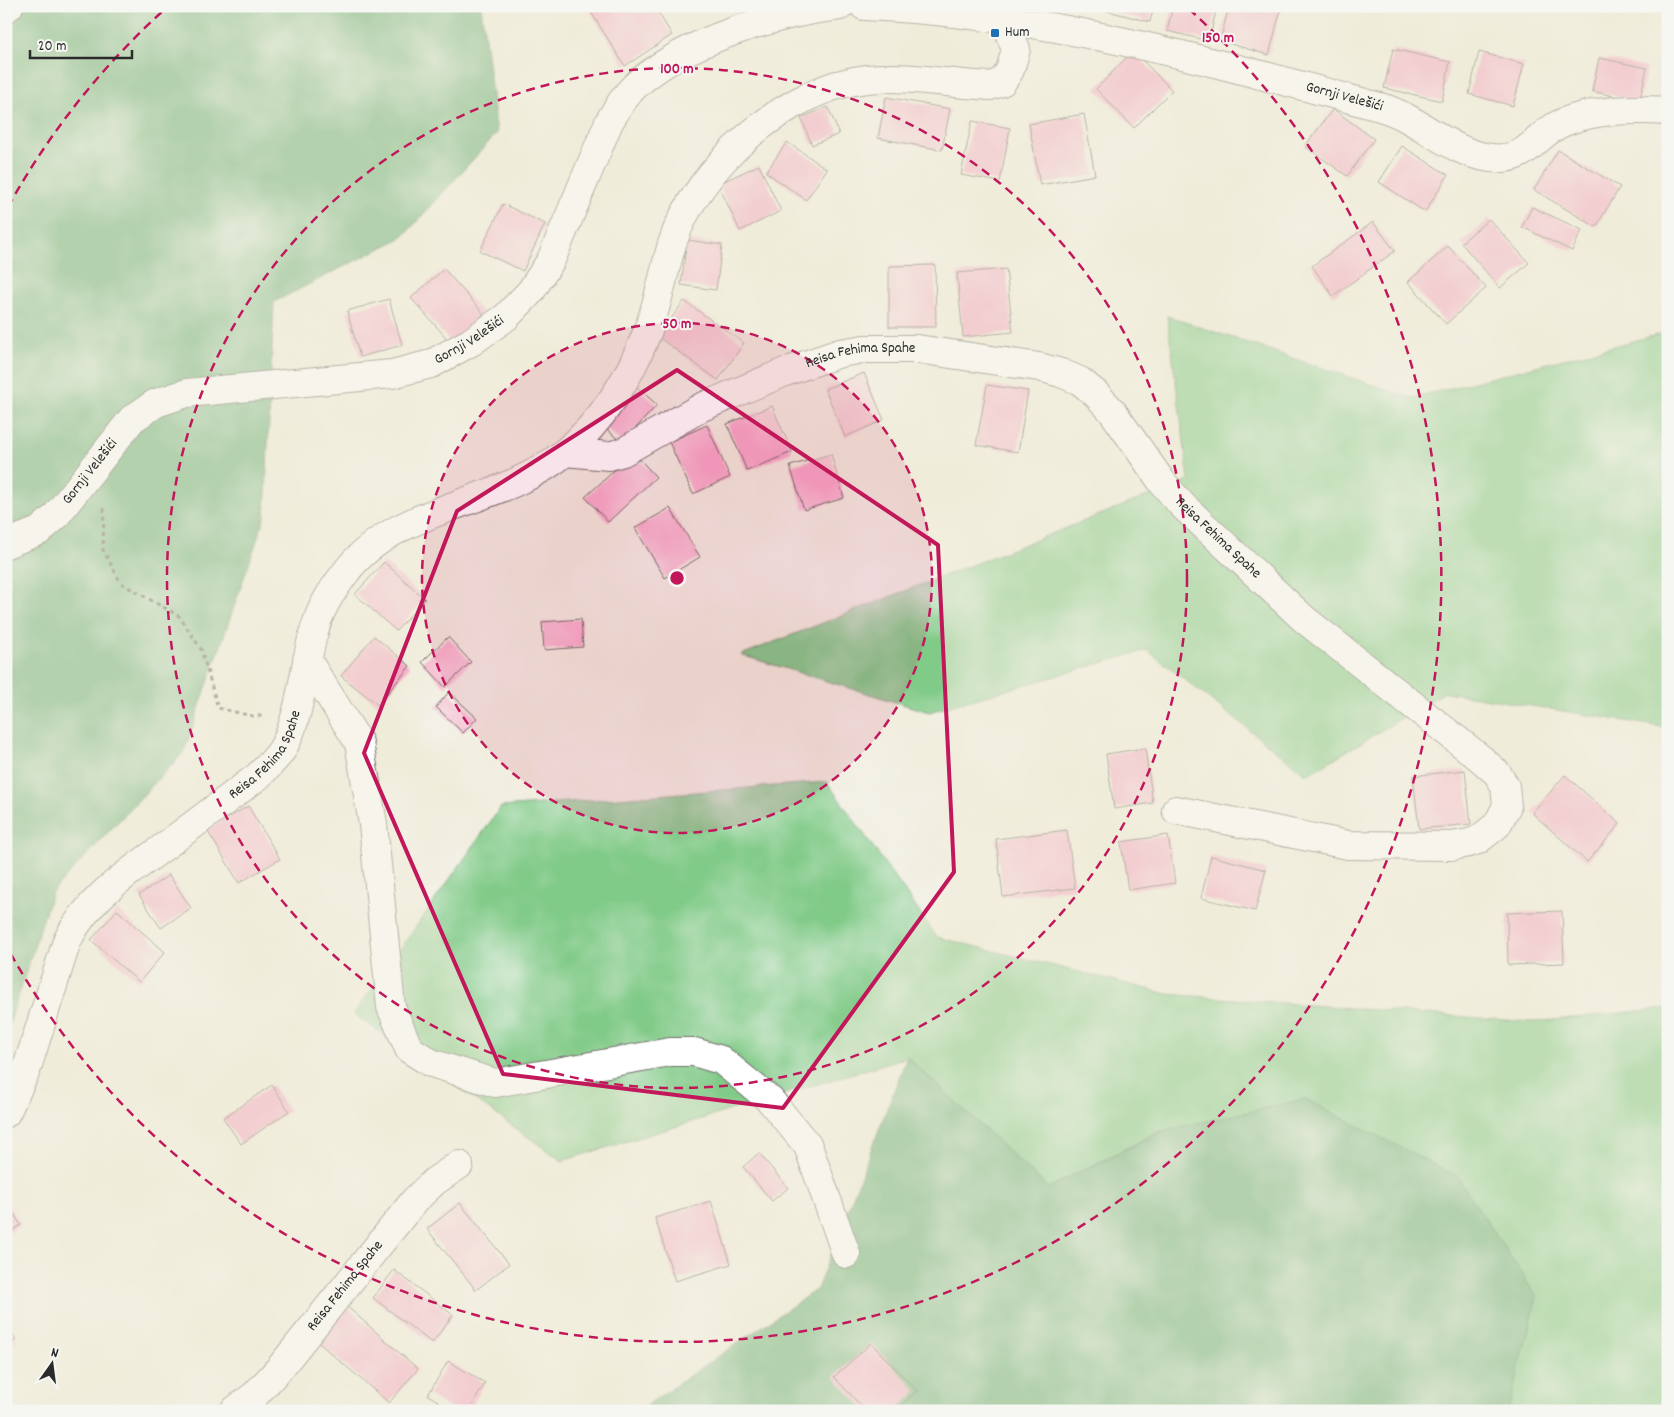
<svg xmlns="http://www.w3.org/2000/svg" width="1674" height="1417" viewBox="0 0 1674 1417" font-family="Dekko,sans-serif">
  <style>
    .green { fill: #81cb88; stroke: #567b5a }
    .forest { fill: #68af74; stroke: #4a6d50 }
    .building { fill: #f6a8c5 }
    .lines { fill: none; stroke-linecap: round; stroke-linejoin: round }
    .minor-casing { stroke: #706f68; stroke-width: 30 }
    .path { stroke: #706f68; stroke-width: 3; stroke-dasharray: 4 4; stroke-linecap: butt }
    .minor { stroke: #fff; stroke-width: 28 }
    .marked { fill: none; stroke: #c2185b; stroke-width: 4; stroke-linejoin: round }
    .ring { fill: none; stroke: #c2185b; stroke-width: 2.5; stroke-dasharray: 9 6 }
    .poi-dot { fill: #1f6fb2; stroke: #f6f6f2; stroke-width: 2 }
    .labels { text-anchor: middle; dominant-baseline: central; stroke-width: 4; stroke-linejoin: round; paint-order: stroke }
    .poi-label { font-size: 15px; fill: #2b2b2b; stroke: #f6f6f2; text-anchor: start }
    .street-label { font-size: 15px; fill: #2b2b2b; stroke: #f6f6f2 }
    .centre { fill: #c2185b; stroke: #f6f6f2; stroke-width: 2.5 }
    .ring-label { font-size: 15px; text-anchor: middle; font-weight: bold; fill: #c2185b; stroke: #f6f6f2; stroke-width: 4; stroke-linejoin: round; paint-order: stroke }
  </style>
  <rect width="100%" height="100%" fill="#f6f6f2"/>
  <filter id="ink" filterUnits="userSpaceOnUse"><feTurbulence type="fractalNoise" baseFrequency=".02" numOctaves="2"/><feDisplacementMap in="SourceGraphic" scale="10" xChannelSelector="R" yChannelSelector="G"/><feConvolveMatrix kernelMatrix="1 2 1 2 8 2 1 2 1" color-interpolation-filters="sRGB"/></filter>
  <filter id="wash" filterUnits="userSpaceOnUse"><feTurbulence type="fractalNoise" baseFrequency=".0096" numOctaves="4" result="noise"/><feDisplacementMap in="SourceGraphic" scale="20" xChannelSelector="R" yChannelSelector="G"/><feGaussianBlur stdDeviation="1.12" result="paint"/><feColorMatrix in="noise" values="0 0 0 0 0 0 0 0 0 0 0 0 0 0 0 0 0 1.4 0 .05"/><feComposite in="paint" operator="in"/></filter>
  <g filter="url(#wash)">
    <rect width="100%" height="100%" fill="#f0ecda"/>
    <g class="green">
      <polygon points="1167,316 1412,398 1668,332 1668,728 1445,692 1307,775 1147,650 929,712 741,655 1189,480"/>
      <polygon points="827,782 937,937 1168,994 1533,1022 1668,1008 1668,1411 1508,1411 1537,1297 1162,1130 1048,1188 907,1057 562,1161 354,1014 501,807"/>
    </g>
    <g class="forest">
      <polygon points="6,6 481,6 497,133 403,237 274,302 265,517 184,752 52,892 6,1034"/>
      <polygon points="907,1057 1048,1188 1162,1131 1305,1099 1457,1176 1537,1297 1508,1411 638,1411 817,1289"/>
    </g>
    <g id="blocks">
      <g class="building">
        <polygon points="587,6 654,6 672,35 625,66"/>
        <polygon points="1089,6 1154,6 1150,22"/>
        <polygon points="1173,6 1217,6 1209,41 1167,31"/>
        <polygon points="1229,6 1272,6 1281,9 1269,55 1220,41"/>
        <polygon points="1393,49 1450,62 1442,101 1384,88"/>
        <polygon points="1133,51 1172,90 1134,128 1096,89"/>
        <polygon points="1479,52 1524,64 1513,106 1469,94"/>
        <polygon points="1599,58 1647,68 1639,102 1592,91"/>
        <polygon points="886,97 950,109 942,150 878,138"/>
        <polygon points="828,107 839,134 812,145 801,118"/>
        <polygon points="1333,109 1374,139 1347,176 1305,146"/>
        <polygon points="1084,114 1095,175 1040,185 1029,124"/>
        <polygon points="972,121 1010,128 1000,182 961,175"/>
        <polygon points="787,142 827,169 806,200 766,172"/>
        <polygon points="1402,146 1448,175 1425,212 1379,182"/>
        <polygon points="1558,150 1620,187 1596,227 1534,190"/>
        <polygon points="759,165 781,211 740,231 718,184"/>
        <polygon points="503,204 545,224 523,271 480,251"/>
        <polygon points="1532,207 1582,230 1572,251 1522,227"/>
        <polygon points="1489,219 1529,263 1500,288 1461,243"/>
        <polygon points="1373,222 1395,251 1333,296 1312,266"/>
        <polygon points="687,240 722,245 716,290 681,285"/>
        <polygon points="1448,246 1486,288 1446,324 1408,282"/>
        <polygon points="935,265 936,327 889,327 889,266"/>
        <polygon points="444,269 484,314 451,343 411,298"/>
        <polygon points="1006,269 1013,332 963,337 957,273"/>
        <polygon points="389,299 402,345 360,357 347,311"/>
        <polygon points="684,301 744,343 718,380 658,337"/>
        <polygon points="864,373 884,420 845,437 825,389"/>
        <polygon points="987,385 1028,391 1018,452 976,445"/>
        <polygon points="637,387 657,405 622,443 602,425"/>
        <polygon points="772,406 792,452 747,471 727,424"/>
        <polygon points="707,425 730,477 693,494 669,442"/>
        <polygon points="634,453 656,477 608,522 585,497"/>
        <polygon points="831,454 844,498 804,510 790,466"/>
        <polygon points="670,508 700,557 665,578 635,528"/>
        <polygon points="384,562 425,599 396,631 355,594"/>
        <polygon points="581,619 583,647 544,650 542,622"/>
        <polygon points="374,636 410,666 378,705 341,676"/>
        <polygon points="448,637 471,662 445,687 422,662"/>
        <polygon points="449,692 477,718 463,733 436,707"/>
        <polygon points="1145,748 1153,803 1114,809 1106,754"/>
        <polygon points="1465,770 1471,824 1419,829 1413,776"/>
        <polygon points="1565,775 1620,824 1587,862 1532,813"/>
        <polygon points="248,806 280,859 239,883 207,830"/>
        <polygon points="1067,830 1075,888 1003,897 996,839"/>
        <polygon points="1168,835 1175,883 1128,890 1121,842"/>
        <polygon points="1211,856 1266,870 1255,911 1201,898"/>
        <polygon points="169,875 191,908 161,928 139,895"/>
        <polygon points="117,910 165,952 139,982 91,940"/>
        <polygon points="1562,911 1564,963 1508,965 1507,913"/>
        <polygon points="272,1085 289,1111 241,1144 223,1118"/>
        <polygon points="759,1153 788,1188 772,1201 743,1167"/>
        <polygon points="711,1201 731,1264 675,1281 655,1218"/>
        <polygon points="6,1202 21,1225 6,1235"/>
        <polygon points="460,1203 509,1264 476,1290 427,1229"/>
        <polygon points="394,1270 453,1315 432,1343 373,1298"/>
        <polygon points="343,1303 418,1369 389,1403 313,1338"/>
        <polygon points="6,1326 16,1340 6,1347"/>
        <polygon points="871,1343 917,1391 895,1411 866,1411 834,1377"/>
        <polygon points="448,1361 485,1383 469,1411 454,1411 428,1395"/>
      </g>
    </g>
  </g>
  <g filter="url(#ink)">
    <use href="#blocks" fill-opacity="0" stroke="#706f68" stroke-width="1"/>
    <g class="lines">
      <defs>
        <g id="minor">
          <path id="s1" d="M 864,6 C 1042,13 1210,61 1380,107 C 1420,118 1449,153 1491,158 C 1530,162 1534,134 1564,122 C 1596,109 1633,109 1668,111"/>
          <polyline points="6,8 9,6"/>
          <path id="s2" d="M 565,452 L 609,456 L 623,452 L 702,407 L 785,372 L 840,353 L 864,349 L 917,349 L 1039,367 L 1061,373 L 1080,381 L 1096,394 L 1112,411 L 1162,482 L 1182,505 L 1304,619 L 1480,758 L 1497,773 L 1505,786 L 1507,806 L 1497,825 L 1478,840 L 1469,843 L 1453,846 L 1348,845 L 1176,810"/>
          <path id="s3" d="M 6,544 L 39,531 L 55,517 L 132,419 L 156,403 L 187,393 L 392,374 L 431,364 L 471,342 L 506,317 L 531,291 L 551,260 L 609,122 C 617,109 624,96 636,85 C 684,41 777,13 840,6"/>
          <polyline points="307,660 359,743 373,824 391,1007 409,1049 431,1063 495,1083 670,1052 694,1052 721,1060 770,1100 808,1146 846,1254"/>
          <path id="s4" d="M 6,1113 L 26,1071 L 67,941 C 88,898 128,873 165,846 C 196,823 226,800 257,777 C 266,768 277,759 283,748 C 303,711 303,664 316,625 C 322,605 334,588 346,572 C 396,505 502,505 564,453 C 601,423 629,379 646,335 C 658,306 663,274 672,244 C 696,168 787,87 867,79 C 908,75 949,84 990,86 L 1002,82 L 1010,70 L 1016,49 L 1003,18 L 1000,6"/>
          <path id="s5" d="M 234,1411 L 255,1395 L 279,1369 L 415,1200 L 435,1181 L 459,1165"/>
        </g>
      </defs>
      <use href="#minor" class="minor-casing"/>
      <polyline class="path" points="104,508 103,550 121,583 179,616 201,649 218,708 252,716 263,716"/>
      <use href="#minor" class="minor"/>
    </g>
  </g>
  <path d="M0 0H1674V1417H0ZM 677,370 L 938,545 L 954,872 L 783,1108 L 503,1074 L 364,753 L 457,511 Z" fill="#f0ecda" fill-opacity=".55" fill-rule="evenodd"/>
  <path class="marked" d="M 677,370 L 938,545 L 954,872 L 783,1108 L 503,1074 L 364,753 L 457,511 Z"/>
  <circle cx="677" cy="578" r="255" fill="#c2185b" fill-opacity=".12"/>
  <g class="ring">
    <circle cx="677" cy="578" r="255"/>
    <circle cx="677" cy="578" r="510"/>
    <path d="M8 207A765 765 0 0 1 165 9M1189 9A765 765 0 1 1 8 949"/>
  </g>
  <rect class="poi-dot" x="990" y="28" width="10" height="10" rx="2.5"/>
  <g class="labels">
    <g class="poi-label">
      <text x="1005" y="33">Hum</text>
    </g>
    <g class="street-label">
      <text stroke="none"><textPath href="#s1" startOffset="490">Gornji Velešići</textPath></text>
      <text stroke="none"><textPath href="#s3" startOffset="534">Gornji Velešići</textPath></text>
      <text stroke="none"><textPath href="#s2" startOffset="318">Reisa Fehima Spahe</textPath></text>
      <text stroke="none"><textPath href="#s3" startOffset="114">Gornji Velešići</textPath></text>
      <text stroke="none"><textPath href="#s2" startOffset="752">Reisa Fehima Spahe</textPath></text>
      <text stroke="none"><textPath href="#s4" startOffset="459">Reisa Fehima Spahe</textPath></text>
      <text stroke="none"><textPath href="#s5" startOffset="168">Reisa Fehima Spahe</textPath></text>
    </g>
  </g>
  <circle cx="677" cy="578" r="8" class="centre"/>
  <g class="ring-label">
    <text x="1218" y="42">150 m</text>
    <text x="677" y="73">100 m</text>
    <text x="677" y="328">50 m</text>
  </g>
  <rect width="1674" height="1417" fill="none" stroke="#f6f6f2" stroke-width="25"/>
  <g transform="translate(52 1364) rotate(14)" stroke="#f6f6f2" stroke-width="4" paint-order="stroke">
  <path d="M0-4L9 19L0 12L-9 19Z" fill="#2b2b2b"/>
  <text y="-8" font-size="14" font-weight="bold" text-anchor="middle" fill="#2b2b2b">N</text>
  </g>
  <path d="M30 50v8h102v-8" fill="none" stroke="#2b2b2b" stroke-width="2.5"/>
  <text x="38" y="50" font-size="15" fill="#2b2b2b" stroke="#f6f6f2" stroke-width="4" paint-order="stroke">20 m</text>
</svg>
